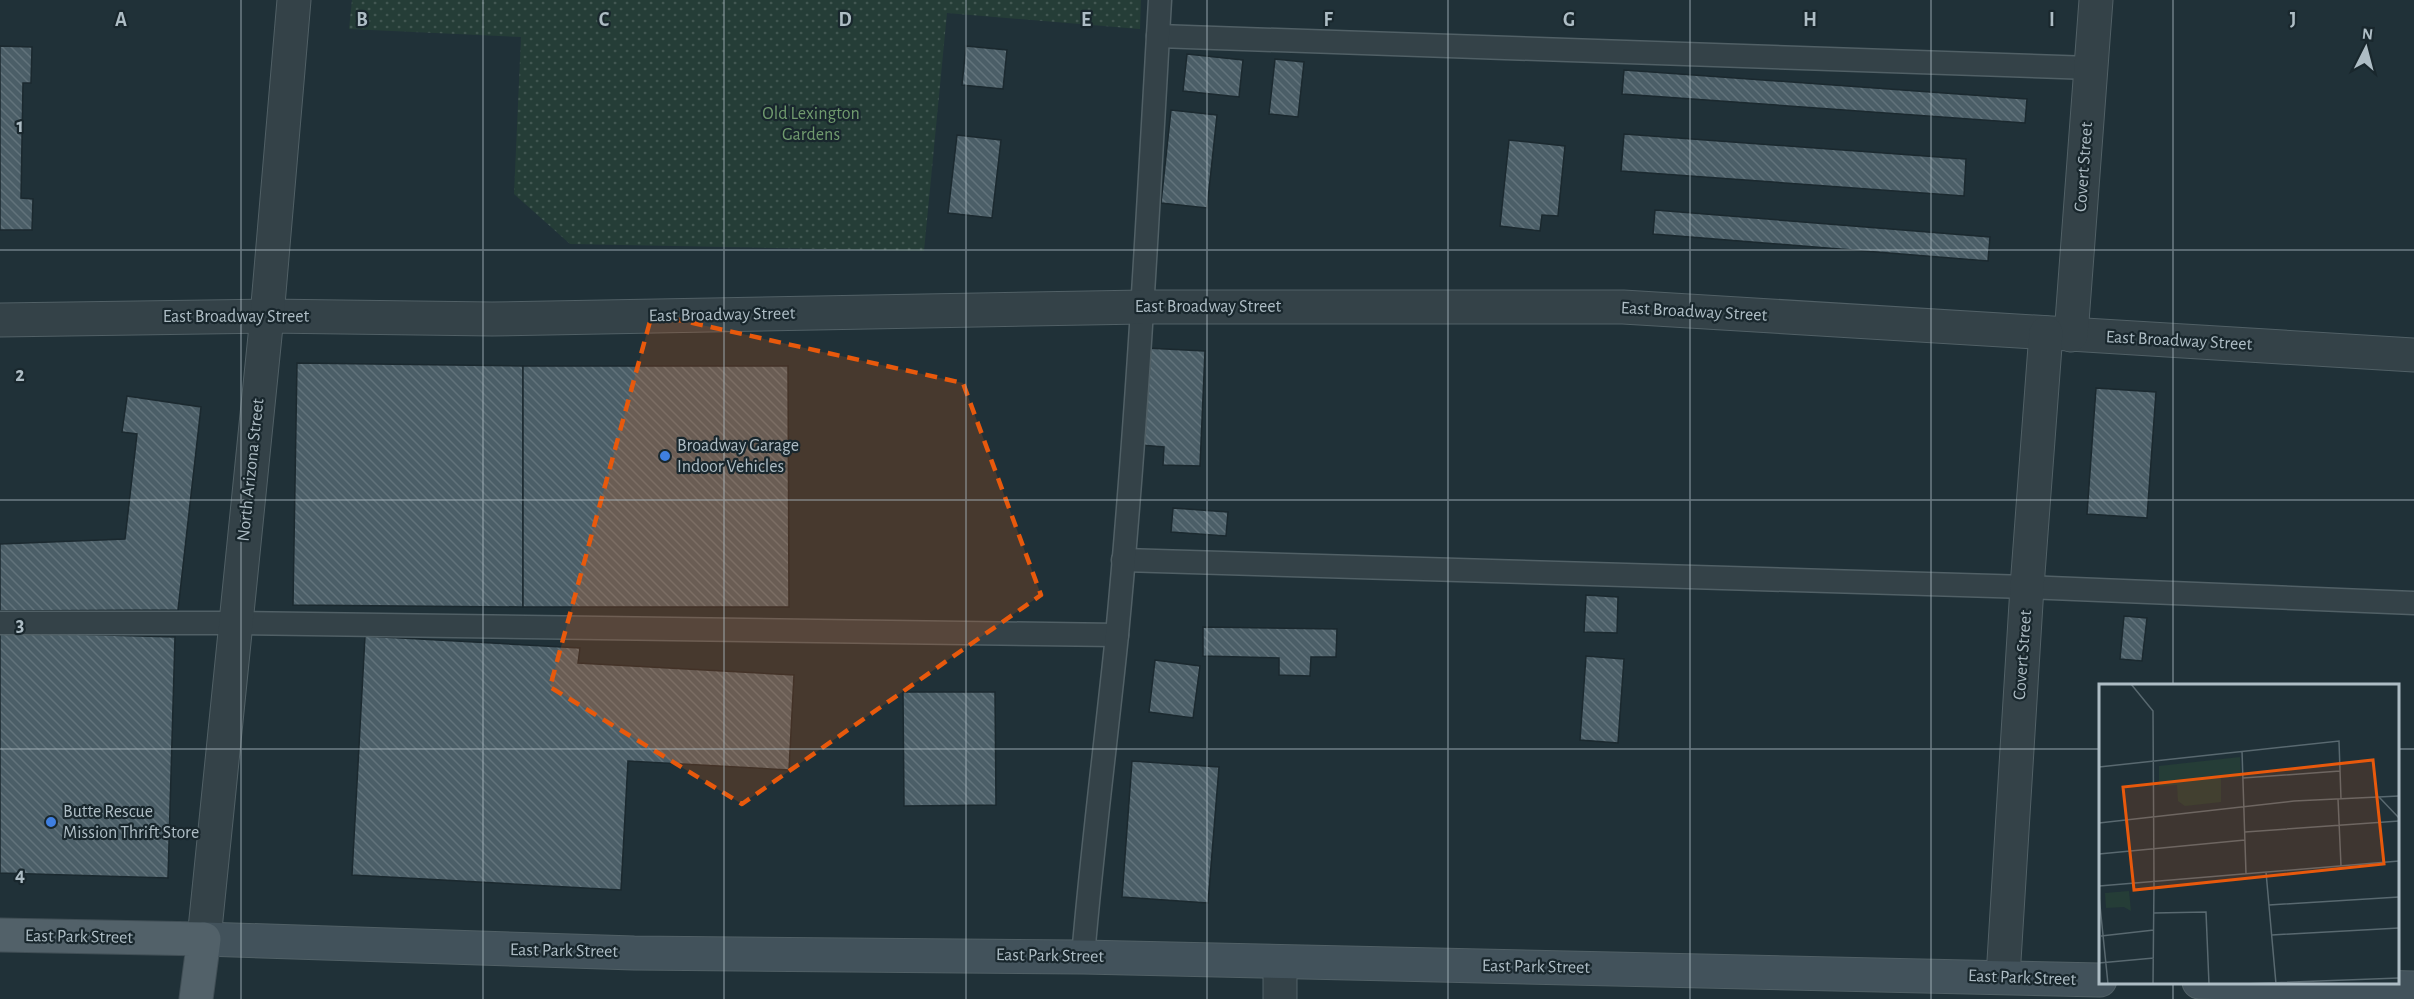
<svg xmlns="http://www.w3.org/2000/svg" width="2414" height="999" viewBox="0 0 2414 999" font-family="'Alegreya Sans',sans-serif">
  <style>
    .park { fill: url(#park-dots) }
    .building { fill: url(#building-back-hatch); stroke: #1b292f; stroke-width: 1.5 }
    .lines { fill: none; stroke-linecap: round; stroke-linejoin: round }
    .service-casing { stroke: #516066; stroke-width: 25 }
    .minor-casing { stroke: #516066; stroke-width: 35 }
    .tertiary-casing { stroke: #516066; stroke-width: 35 }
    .secondary-casing { stroke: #516066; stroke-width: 35 }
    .primary-casing { stroke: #404e55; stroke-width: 35 }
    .service { stroke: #344248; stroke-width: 22 }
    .minor { stroke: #344248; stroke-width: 33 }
    .tertiary { stroke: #344248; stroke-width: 33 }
    .secondary { stroke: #42525b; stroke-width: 33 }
    .primary { stroke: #526169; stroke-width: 33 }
    .marked { fill: #e8590c; fill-opacity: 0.2; stroke: #e8590c; stroke-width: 4.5; stroke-dasharray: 12 8; stroke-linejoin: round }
    .grid { fill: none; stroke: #aebdc5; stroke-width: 1.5; stroke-opacity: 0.55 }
    .shop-dot { fill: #3f7fe0; stroke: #19272d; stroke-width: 2 }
    .labels { text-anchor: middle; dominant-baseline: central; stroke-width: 4.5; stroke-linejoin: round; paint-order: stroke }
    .park-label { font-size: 18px; fill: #709a6e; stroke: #19272d }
    .street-label { font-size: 18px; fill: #aebdc5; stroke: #19272d }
    .poi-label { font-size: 18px; fill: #aebdc5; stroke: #19272d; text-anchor: start }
    .inset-road { fill: none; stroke: #596970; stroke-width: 1.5 }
    .view { fill: #e8590c; fill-opacity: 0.15; stroke: #e8590c; stroke-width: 3 }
    .inset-edge { fill: none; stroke: #aebdc5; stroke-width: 3 }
    .grid-label { font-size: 20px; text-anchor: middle; font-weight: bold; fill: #aebdc5; stroke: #19272d; stroke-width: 4.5; stroke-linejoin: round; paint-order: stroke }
  </style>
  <defs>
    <pattern id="park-dots" width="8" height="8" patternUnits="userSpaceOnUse" patternTransform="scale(1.5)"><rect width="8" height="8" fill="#253d37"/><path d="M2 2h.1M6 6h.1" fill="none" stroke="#425752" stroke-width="1.8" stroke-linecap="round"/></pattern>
    <pattern id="building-back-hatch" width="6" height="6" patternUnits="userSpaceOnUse" patternTransform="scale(1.5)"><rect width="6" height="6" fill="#4b5e67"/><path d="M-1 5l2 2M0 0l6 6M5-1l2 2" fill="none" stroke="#62737b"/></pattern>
  </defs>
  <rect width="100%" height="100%" fill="#203138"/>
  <polygon class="park" points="352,0 1141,0 1140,29 947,13 924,251 570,244 514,194 521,37 349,29"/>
  <g class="building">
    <polygon points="0,46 32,47 31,83 23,83 21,198 33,199 32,230 0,230"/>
    <polygon points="966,46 1007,50 1003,89 962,85"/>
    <polygon points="1187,54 1243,60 1239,97 1183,91"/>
    <polygon points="1275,59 1304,62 1298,117 1269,114"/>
    <polygon points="1624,70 2027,99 2025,123 1622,94"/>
    <polygon points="1171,110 1217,115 1207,208 1161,203"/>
    <polygon points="1624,134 1966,159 1964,196 1621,171"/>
    <polygon points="957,135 1001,140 992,218 948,213"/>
    <polygon points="1509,140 1565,146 1558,216 1542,215 1540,231 1500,226"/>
    <polygon points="1655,210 1990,237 1988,261 1653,234"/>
    <polygon points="1146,348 1205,351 1200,466 1163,465 1164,447 1141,445"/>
    <polygon points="297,363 523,366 523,607 293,605"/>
    <polygon points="523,366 788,366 789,607 523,607"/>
    <polygon points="2096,388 2156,392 2147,518 2087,514"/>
    <polygon points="127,396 201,407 178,610 0,611 0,544 125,539 137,434 122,432"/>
    <polygon points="1173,508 1228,512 1226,536 1171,532"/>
    <polygon points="1586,595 1618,597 1617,633 1584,632"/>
    <polygon points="2124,616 2147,618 2142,661 2120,659"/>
    <polygon points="1203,627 1337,629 1336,657 1311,657 1310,676 1279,675 1279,658 1203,656"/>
    <polygon points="0,632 175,637 168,878 0,873"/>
    <polygon points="365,636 580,648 578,663 794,675 789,770 628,761 621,890 352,875"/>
    <polygon points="1586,656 1624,659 1618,743 1580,740"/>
    <polygon points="1155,660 1200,666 1193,718 1149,712"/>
    <polygon points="903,692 995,692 996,805 904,806"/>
    <polygon points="1132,761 1219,767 1208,903 1122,897"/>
  </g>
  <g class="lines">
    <defs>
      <g id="service">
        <polyline points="1158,36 2091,68"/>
        <polyline points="1123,560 2027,587 2414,603"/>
        <polyline points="0,623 235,623 1117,635"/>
        <path d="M 1083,957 C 1092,849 1106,742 1117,635 C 1137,424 1148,212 1160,0"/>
      </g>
      <g id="minor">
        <polyline points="0,320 267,316 492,319 1143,307 1623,307 2414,355"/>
        <polyline points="2071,335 2096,0"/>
        <polyline points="2003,977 2027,587 2046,333"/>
        <polyline points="1280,999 1280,962"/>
      </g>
      <polyline id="tertiary" points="204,939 267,316 294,0"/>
      <g id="secondary">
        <polyline points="204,939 634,953 1083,957 2100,980"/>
        <polyline points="2199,982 2414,988"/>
      </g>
      <polyline id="primary" points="0,935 204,939 196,999"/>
    </defs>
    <use href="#service" class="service-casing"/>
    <use href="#minor" class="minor-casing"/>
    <use href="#tertiary" class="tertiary-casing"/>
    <use href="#secondary" class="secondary-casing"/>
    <use href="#primary" class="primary-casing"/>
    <use href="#service" class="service"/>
    <use href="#minor" class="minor"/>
    <use href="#tertiary" class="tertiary"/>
    <use href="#secondary" class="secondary"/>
    <use href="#primary" class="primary"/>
  </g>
  <path class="marked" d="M 652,314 L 963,383 L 1041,595 L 742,804 L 550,687 Z"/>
  <path class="grid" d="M 241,0 L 241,999M 483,0 L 483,999M 724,0 L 724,999M 966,0 L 966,999M 1207,0 L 1207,999M 1448,0 L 1448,999M 1690,0 L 1690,999M 1931,0 L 1931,999M 2173,0 L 2173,686M 0,250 L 2414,250M 0,500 L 2414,500M 0,749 L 2100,749M 2398,749 L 2414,749M 2173,982 L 2173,999"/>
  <g class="shop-dot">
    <circle cx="665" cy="456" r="6"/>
    <circle cx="51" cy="822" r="6"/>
  </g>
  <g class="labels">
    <g class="park-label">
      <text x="811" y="114">Old Lexington<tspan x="811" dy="21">Gardens</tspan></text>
    </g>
    <g class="street-label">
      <text transform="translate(2084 167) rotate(-86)">Covert Street</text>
      <text x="1208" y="307">East Broadway Street</text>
      <text transform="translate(1694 312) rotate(3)">East Broadway Street</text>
      <text transform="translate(722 315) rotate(-1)">East Broadway Street</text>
      <text x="236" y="317">East Broadway Street</text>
      <text transform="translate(2179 341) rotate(3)">East Broadway Street</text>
      <text transform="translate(251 470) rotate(-84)">North Arizona Street</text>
      <text transform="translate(2023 655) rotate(-86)">Covert Street</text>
      <text transform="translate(79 937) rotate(1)">East Park Street</text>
      <text transform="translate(564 951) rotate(1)">East Park Street</text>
      <text transform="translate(1050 956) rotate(1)">East Park Street</text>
      <text transform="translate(1536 967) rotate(1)">East Park Street</text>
      <text transform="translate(2022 978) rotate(2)">East Park Street</text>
    </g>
    <g class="poi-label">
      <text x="677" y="446">Broadway Garage<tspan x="677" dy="21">Indoor Vehicles</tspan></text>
      <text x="63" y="812">Butte Rescue<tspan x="63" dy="21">Mission Thrift Store</tspan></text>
    </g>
  </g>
  <g transform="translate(2099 684)">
    <rect width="300" height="300" fill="#203138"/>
    <path d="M 141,73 L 142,93 L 122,94 L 122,118 L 86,122 L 79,117 L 78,101 L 60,102 L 60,82 ZM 30,207 L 32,227 L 25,223 L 7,224 L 6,209 Z" fill="#253d37"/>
    <path class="inset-road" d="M 32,0 L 54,27 L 55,198M 143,67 L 147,190M 0,83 L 240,57 L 242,115M 144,94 L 241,87M 280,113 L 300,134M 239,115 L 242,182M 0,139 L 195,117 L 300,112M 146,148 L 300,137M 0,170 L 146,156M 167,188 L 177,300M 0,202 L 300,177M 0,212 L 9,300M 170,221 L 300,213M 55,229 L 107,228 L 110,300M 173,251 L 300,244M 2,252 L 55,246M 0,279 L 55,274M 54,300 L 55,198M 144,300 L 300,294"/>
    <path class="view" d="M 274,76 L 285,180 L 35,206 L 24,103 Z"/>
    <rect width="300" height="300" class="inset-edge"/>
  </g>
  <g class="grid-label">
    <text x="121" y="26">A</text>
    <text x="362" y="26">B</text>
    <text x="604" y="26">C</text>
    <text x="845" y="26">D</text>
    <text x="1086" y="26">E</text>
    <text x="1328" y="26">F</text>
    <text x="1569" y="26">G</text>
    <text x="1810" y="26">H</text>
    <text x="2052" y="26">I</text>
    <text x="2293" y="26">J</text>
    <text x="20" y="132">1</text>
    <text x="20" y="381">2</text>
    <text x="20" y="631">3</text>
    <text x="20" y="881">4</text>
  </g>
  <g transform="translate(2366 48) rotate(6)" stroke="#19272d" stroke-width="4.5" paint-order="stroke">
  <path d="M0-4.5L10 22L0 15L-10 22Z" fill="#aebdc5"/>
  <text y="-9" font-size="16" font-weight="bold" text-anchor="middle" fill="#aebdc5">N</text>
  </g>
</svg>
